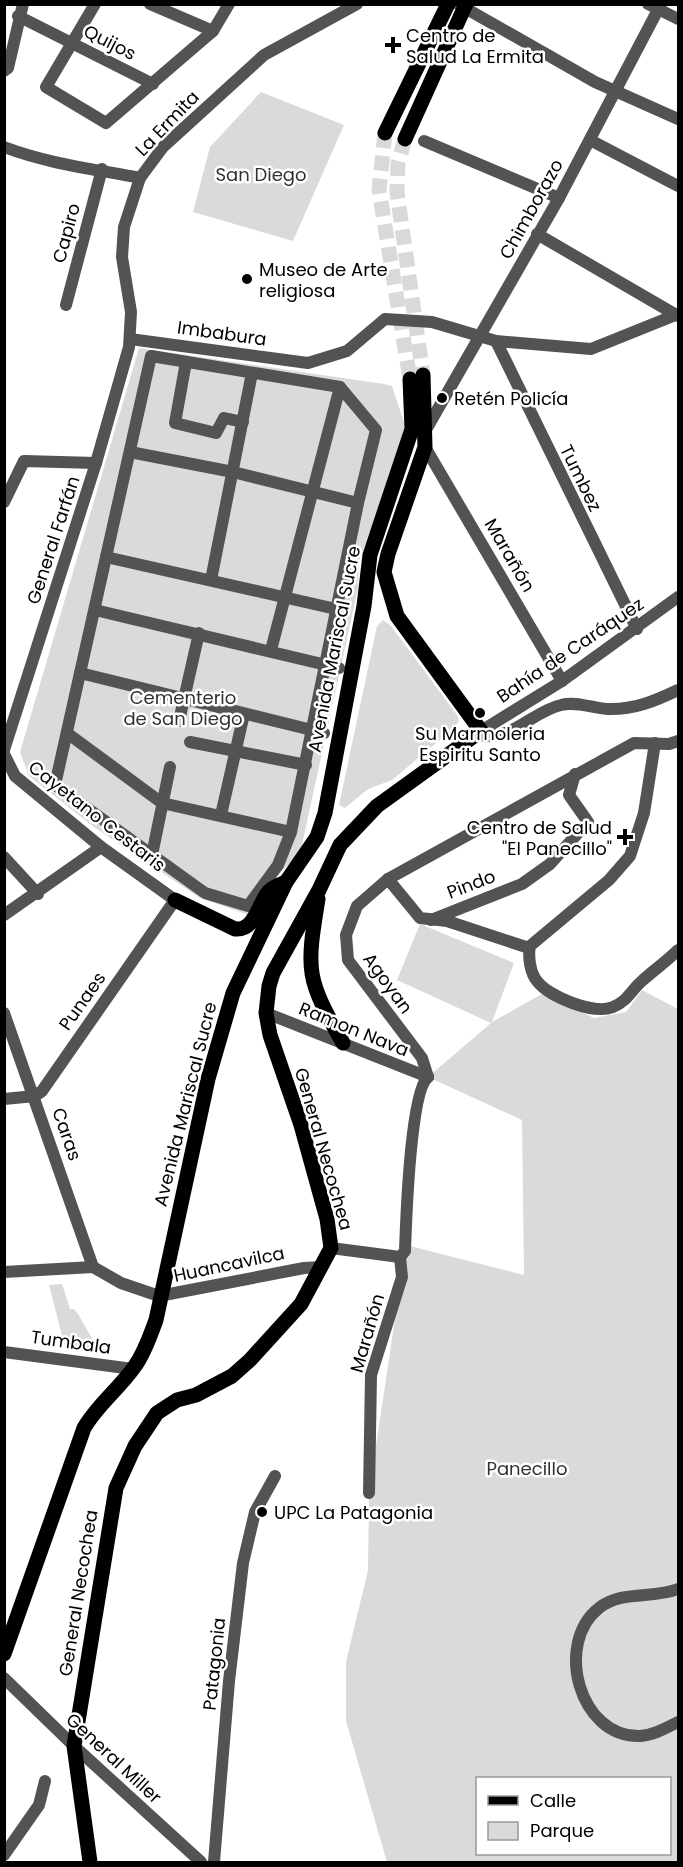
<svg xmlns="http://www.w3.org/2000/svg" width="683" height="1867" viewBox="0 0 683 1867" font-family="Poppins,sans-serif">
  <style>
    .green { fill: #dadada; fill-rule: evenodd }
    .lines { fill: none; stroke-linecap: round; stroke-linejoin: round }
    .primary-tunnel { stroke: #d9d9d9; stroke-width: 15; stroke-dasharray: 15 8; stroke-linecap: butt }
    .street { stroke: #535353; stroke-width: 12 }
    .primary { stroke: #000; stroke-width: 15 }
    .poi-dot { fill: #000; stroke: #fff; stroke-width: 2 }
    .labels { text-anchor: middle; dominant-baseline: central; stroke-width: 5; stroke-linejoin: round; paint-order: stroke }
    .poi-label { font-size: 18px; fill: #000; stroke: #fff; text-anchor: start }
    .street-label { font-size: 18px; fill: #000; stroke: #fff }
    .park-label { font-size: 18px; fill: #313131; stroke: #fff }
  </style>
  <rect width="100%" height="100%" fill="#fff"/>
  <g class="green">
    <polygon points="261,92 344,125 293,241 193,212 210,147"/>
    <polygon points="139,348 384,384 392,386 405,425 400,450 359,561 358,588 300,854 268,884 249,915 200,898 94,827 29,776 20,752"/>
    <polygon points="383,620 391,626 457,715 459,721 455,727 392,780 368,789 345,808 339,805 377,626"/>
    <path d="M 420,924 L 514,963 L 492,1022 L 542,994 L 594,1018 L 626,1012 L 642,990 L 678,1009 L 678,1862 L 387,1862 L 346,1721 L 346,1662 L 368,1570 L 369,1493 L 406,1245 L 524,1275 L 522,1120 L 428,1077 L 491,1023 L 397,980 ZM 478,1778 L 670,1778 L 670,1854 L 478,1854 Z"/>
    <polygon points="62,1284 70,1309 74,1309 78,1314 98,1349 65,1347 49,1285"/>
  </g>
  <g class="lines">
    <g class="primary-tunnel">
      <polyline points="385,133 379,190 410,379"/>
      <polyline points="405,139 398,163 397,192 423,375"/>
    </g>
    <g class="street">
      <polyline points="95,4 46,87 106,123 213,31 229,4"/>
      <polyline points="150,4 213,31"/>
      <polyline points="458,4 595,82 678,119"/>
      <polyline points="648,4 678,19"/>
      <polyline points="18,16 153,84"/>
      <polyline points="4,71 8,68 23,4"/>
      <polyline points="590,140 678,186"/>
      <polyline points="424,141 559,198"/>
      <path d="M 4,147 C 49,164 94,169 140,178"/>
      <polyline points="537,234 678,316"/>
      <polyline points="66,305 102,169"/>
      <polyline points="130,339 308,363 347,351 385,319 432,322 496,341 591,349 678,314"/>
      <polyline points="496,341 637,629"/>
      <polygon points="151,356 340,387 376,430 358,503 291,832 278,865 248,906 205,893 55,785"/>
      <polyline points="186,362 175,423 216,433 224,418 243,422"/>
      <polyline points="427,428 559,198 661,4"/>
      <polyline points="425,447 562,681"/>
      <polyline points="130,452 233,472 358,503"/>
      <polyline points="4,502 24,461 96,463"/>
      <polyline points="106,557 336,609"/>
      <polyline points="211,580 252,373"/>
      <path d="M 678,597 L 562,681 L 481,731 L 484,736 C 513,739 534,711 561,705 C 576,701 592,708 607,709 C 634,710 655,701 678,690"/>
      <polyline points="95,610 339,668"/>
      <polyline points="271,650 340,387"/>
      <polyline points="80,673 324,733"/>
      <polyline points="179,721 199,633"/>
      <polyline points="67,733 162,803 291,832"/>
      <polyline points="190,742 306,765"/>
      <path d="M 655,743 L 644,813 L 630,856 L 609,880 L 530,946 C 528,956 530,973 537,981 C 549,997 594,1015 613,1007 C 628,1001 631,990 643,980 C 654,970 667,961 678,950"/>
      <polyline points="4,750 96,463 129,347 131,312 122,257 124,227 140,178 163,147 264,55 357,4"/>
      <polyline points="4,754 15,776 101,847 175,900 42,1091 35,1096 4,1099"/>
      <polyline points="221,815 244,714"/>
      <polyline points="152,855 170,767"/>
      <polyline points="4,857 38,894"/>
      <polyline points="388,879 420,918 447,921 529,948"/>
      <polyline points="4,915 101,847"/>
      <polyline points="431,920 522,884 550,864 588,822 569,795 575,774"/>
      <polyline points="4,1013 93,1267"/>
      <polyline points="266,1013 428,1077"/>
      <polyline points="428,1077 422,1058 348,960 346,935 357,906 388,879 634,743 669,744 678,741"/>
      <path d="M 331,1248 L 400,1257 L 405,1251 C 406,1223 410,1091 428,1077"/>
      <polyline points="4,1272 93,1267 121,1283 159,1296 304,1268 322,1267"/>
      <polyline points="4,1352 133,1369"/>
      <polyline points="369,1493 371,1375 402,1277 400,1257"/>
      <path d="M 678,1589 C 653,1599 622,1590 599,1608 C 554,1643 579,1738 640,1736 C 654,1735 666,1728 678,1722"/>
      <polyline points="4,1678 74,1746 201,1862"/>
      <polyline points="4,1855 39,1805 45,1781"/>
      <polyline points="214,1862 229,1681 243,1563 255,1512 275,1476"/>
    </g>
    <g class="primary">
      <polyline points="385,133 448,4"/>
      <polyline points="405,139 466,4"/>
      <path d="M 318,899 C 306,972 306,978 343,1043"/>
      <path d="M 175,900 L 235,929 C 255,931 258,904 269,891 C 273,887 281,884 286,882"/>
      <path d="M 4,1654 L 84,1428 C 98,1404 119,1389 135,1366 C 145,1352 150,1336 156,1320 L 208,1079 L 233,993 L 286,882 L 317,837 L 325,813 L 364,606 L 370,555 L 412,429 L 410,379"/>
      <polyline points="90,1862 74,1746 116,1488 135,1446 157,1413 177,1400 196,1395 232,1376 250,1360 301,1304 331,1248 327,1219 301,1125 270,1035 266,1013 269,986 273,973 319,890 340,845 377,806 481,731 397,616 384,572 388,554 425,447 423,375"/>
    </g>
  </g>
  <g class="poi-dot">
    <path d="M390 36h6v6h6v6h-6v6h-6v-6h-6v-6h6z"/>
    <circle cx="247" cy="279" r="6"/>
    <circle cx="442" cy="398" r="6"/>
    <circle cx="480" cy="713" r="6"/>
    <path d="M622 828h6v6h6v6h-6v6h-6v-6h-6v-6h6z"/>
    <circle cx="262" cy="1512" r="6"/>
  </g>
  <g class="labels">
    <g class="poi-label">
      <text x="406" y="35">Centro de<tspan x="406" dy="21">Salud La Ermita</tspan></text>
      <text x="259" y="269">Museo de Arte<tspan x="259" dy="21">religiosa</tspan></text>
      <text x="454" y="398">Retén Policía</text>
      <text x="480" y="733" text-anchor="middle">Su Marmoleria<tspan x="480" dy="21">Espiritu Santo</tspan></text>
      <text x="612" y="827" text-anchor="end">Centro de Salud<tspan x="612" dy="21">"El Panecillo"</tspan></text>
      <text x="274" y="1512">UPC La Patagonia</text>
    </g>
    <g class="street-label">
      <text transform="translate(110 42) rotate(27)">Quijos</text>
      <text transform="translate(167 123) rotate(-46)">La Ermita</text>
      <text transform="translate(531 209) rotate(-61)">Chimborazo</text>
      <text transform="translate(66 233) rotate(-75)">Capiro</text>
      <text transform="translate(222 333) rotate(8)">Imbabura</text>
      <text transform="translate(581 478) rotate(64)">Tumbez</text>
      <text transform="translate(53 540) rotate(-72)">General Farfán</text>
      <text transform="translate(510 555) rotate(60)">Marañón</text>
      <text transform="translate(334 649) rotate(-79)">Avenida Mariscal Sucre</text>
      <text transform="translate(570 650) rotate(-34)">Bahía de Caráquez</text>
      <text transform="translate(97 816) rotate(38)">Cayetano Cestaris</text>
      <text transform="translate(471 884) rotate(-21)">Pindo</text>
      <text transform="translate(388 983) rotate(54)">Agoyan</text>
      <text transform="translate(82 1001) rotate(-55)">Punaes</text>
      <text transform="translate(354 1029) rotate(22)">Ramon Nava</text>
      <text transform="translate(185 1104) rotate(-76)">Avenida Mariscal Sucre</text>
      <text transform="translate(67 1134) rotate(71)">Caras</text>
      <text transform="translate(324 1149) rotate(74)">General Necochea</text>
      <text transform="translate(229 1264) rotate(-12)">Huancavilca</text>
      <text transform="translate(367 1333) rotate(-74)">Marañón</text>
      <text transform="translate(71 1342) rotate(8)">Tumbala</text>
      <text transform="translate(78 1593) rotate(-81)">General Necochea</text>
      <text transform="translate(214 1664) rotate(-84)">Patagonia</text>
      <text transform="translate(114 1758) rotate(43)">General Miller</text>
    </g>
    <g class="park-label">
      <text x="261" y="174">San Diego</text>
      <text x="183" y="697">Cementerio<tspan x="183" dy="21">de San Diego</tspan></text>
      <text x="527" y="1468">Panecillo</text>
    </g>
  </g>
  <rect width="683" height="1867" fill="none" stroke="#000000" stroke-width="12"/>
  <rect x="476" y="1777" width="195" height="78" fill="#ffffff" stroke="#999999" stroke-width="1.5"/>
  <rect x="488" y="1796" width="30" height="9" fill="#000000" stroke="#999999" stroke-width="1.5"/>
  <text x="530" y="1807" font-size="18" fill="#000000">Calle</text>
  <rect x="488" y="1822" width="30" height="18" fill="#dadada" stroke="#999999" stroke-width="1.5"/>
  <text x="530" y="1837" font-size="18" fill="#000000">Parque</text>
</svg>
